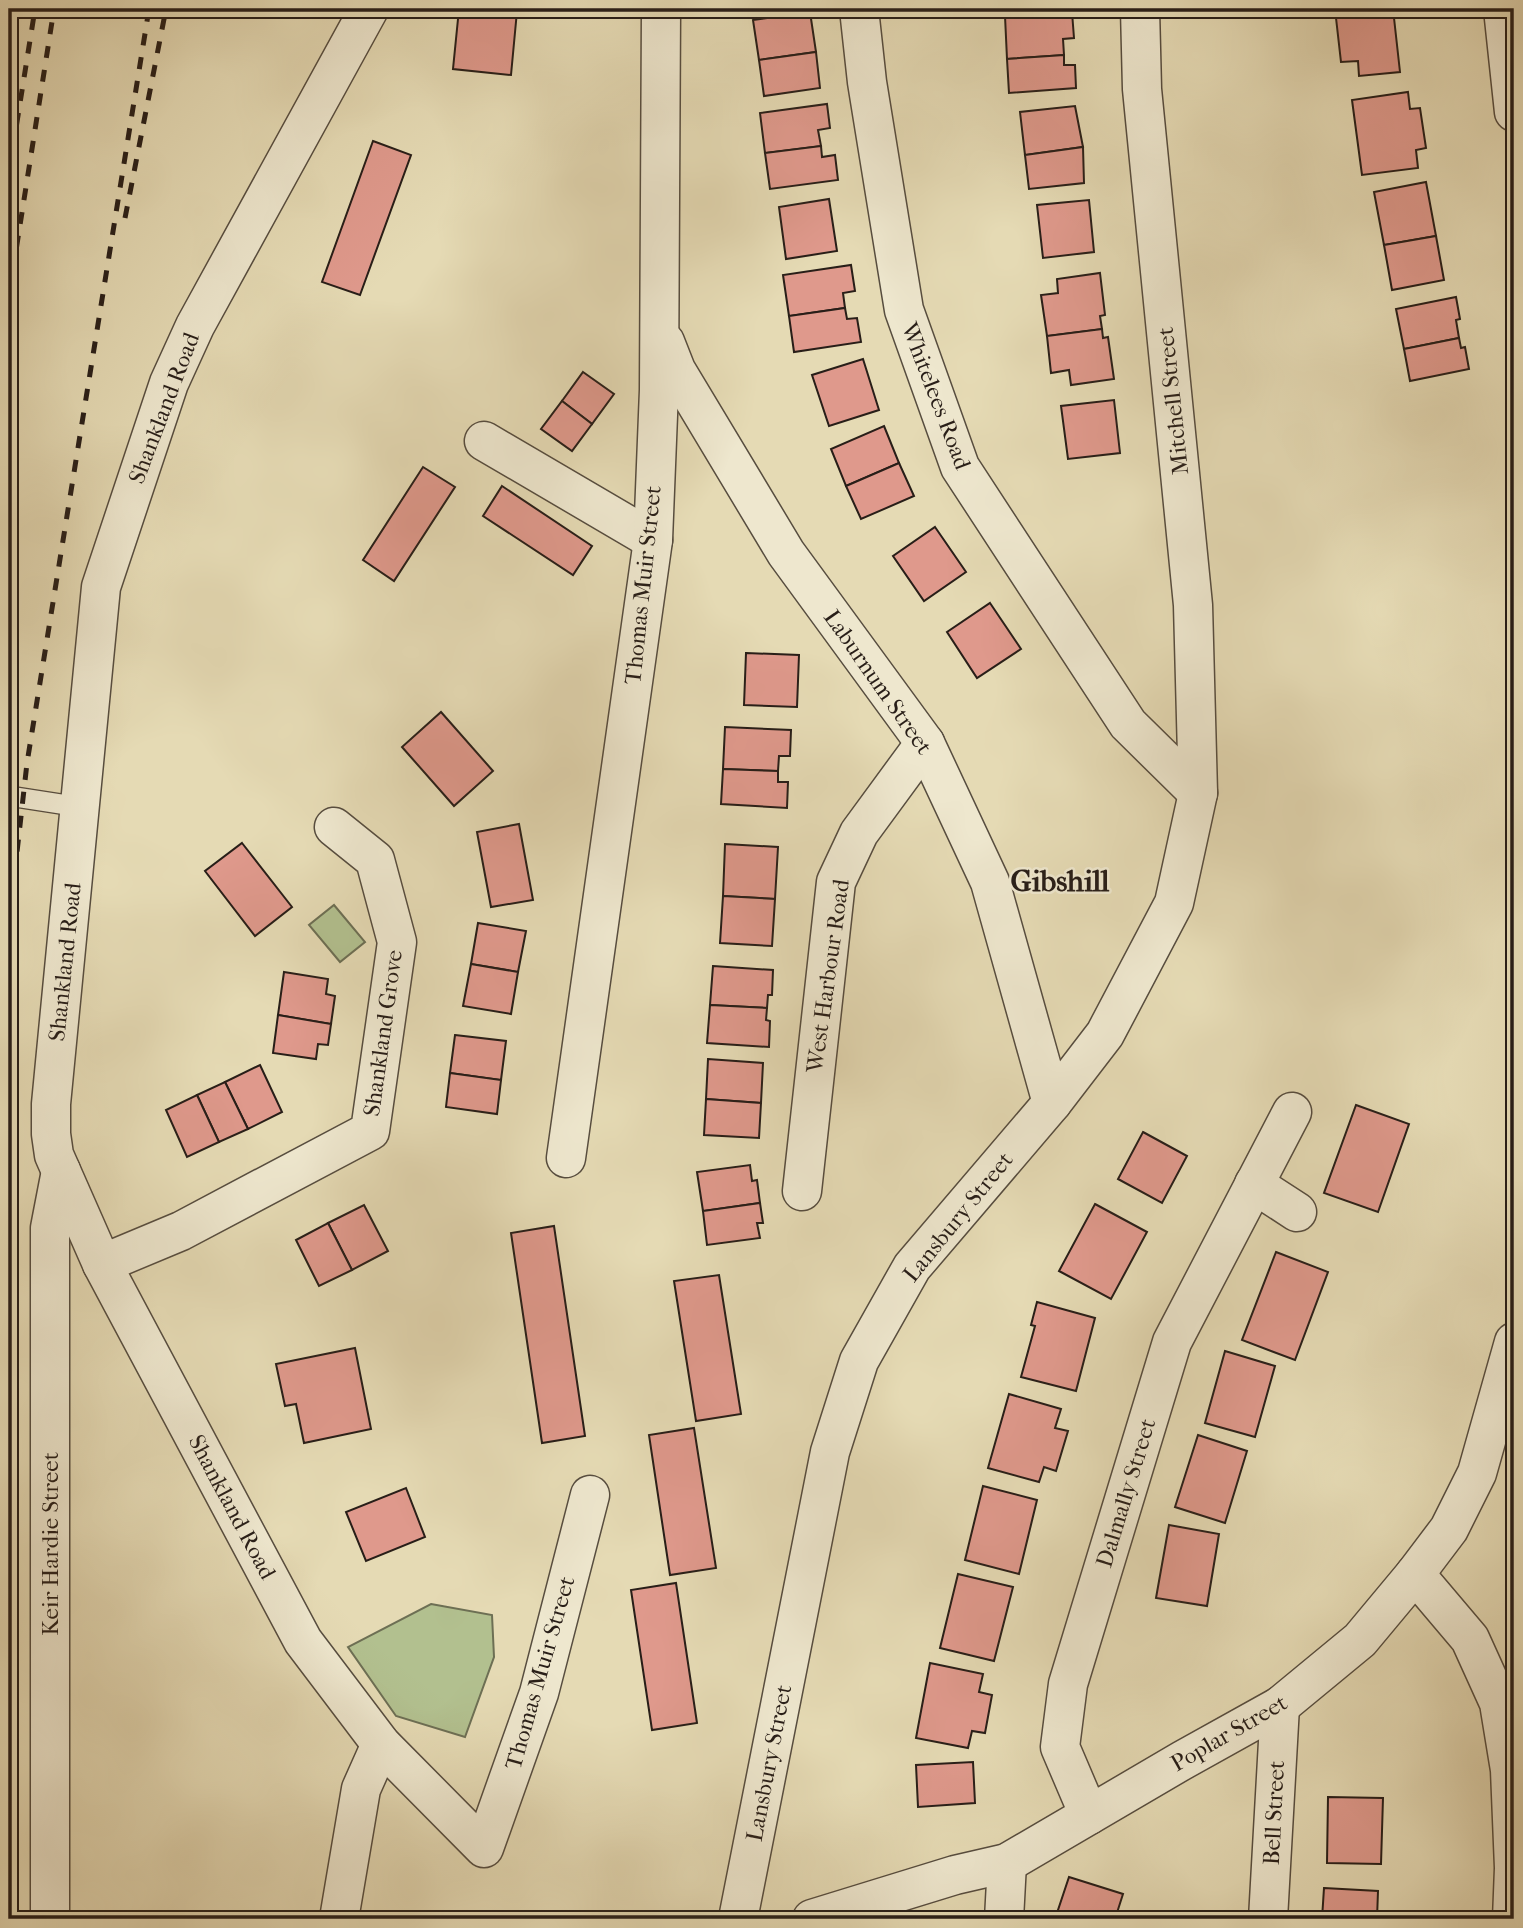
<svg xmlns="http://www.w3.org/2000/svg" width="1523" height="1928" viewBox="0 0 1523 1928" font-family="'IM FELL French Canon',serif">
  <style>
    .green { fill: #b2c08f; stroke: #6d6f54; stroke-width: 2 }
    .building { fill: #df998c; stroke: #281e18; stroke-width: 2 }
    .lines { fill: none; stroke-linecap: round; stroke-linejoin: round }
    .service-casing { stroke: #574d3f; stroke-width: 22 }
    .minor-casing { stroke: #574d3f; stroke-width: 41 }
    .service { stroke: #eee7ce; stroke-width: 19 }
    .minor { stroke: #eee7ce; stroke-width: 38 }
    .rail { stroke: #281e18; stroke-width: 5; stroke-dasharray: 12 12; stroke-linecap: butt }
    .labels { text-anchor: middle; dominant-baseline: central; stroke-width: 5; stroke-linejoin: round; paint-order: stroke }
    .street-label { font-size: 23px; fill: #281e18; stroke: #eee7ce }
    .district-label { font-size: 30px; font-weight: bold; fill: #281e18; stroke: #eee7ce }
  </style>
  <rect width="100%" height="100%" fill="#e5dab4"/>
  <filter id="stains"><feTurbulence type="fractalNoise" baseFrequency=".00286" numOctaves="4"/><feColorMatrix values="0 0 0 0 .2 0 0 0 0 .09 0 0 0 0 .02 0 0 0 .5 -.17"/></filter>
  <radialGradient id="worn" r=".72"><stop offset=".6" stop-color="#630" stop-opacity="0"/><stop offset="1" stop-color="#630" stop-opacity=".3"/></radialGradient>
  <g class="green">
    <polygon points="334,905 365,942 340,962 309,925"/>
    <polygon points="431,1604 492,1615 494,1657 465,1737 396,1716 348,1647"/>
  </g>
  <g class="building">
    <polygon points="459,9 517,11 511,75 453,69"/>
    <polygon points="1335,9 1393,9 1400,72 1359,76 1358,61 1341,62"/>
    <polygon points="810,12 816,52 759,60 753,20"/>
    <polygon points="1072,12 1074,38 1063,39 1064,55 1007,59 1005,16"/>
    <polygon points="816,52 820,88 764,96 759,60"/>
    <polygon points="1064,55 1064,65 1075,65 1076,88 1009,93 1007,59"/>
    <polygon points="1408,92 1410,109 1420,108 1426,148 1416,150 1418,168 1362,175 1352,100"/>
    <polygon points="827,104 830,128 818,130 821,146 765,153 760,113"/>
    <polygon points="1075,106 1083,147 1025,155 1020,112"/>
    <polygon points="373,141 411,155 360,295 322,282"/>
    <polygon points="821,146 822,157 835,155 838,180 770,189 765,153"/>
    <polygon points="1083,147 1084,183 1029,189 1025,155"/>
    <polygon points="1426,182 1436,236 1384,245 1374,192"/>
    <polygon points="829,199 837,251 786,259 779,207"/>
    <polygon points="1089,200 1094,252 1043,258 1037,205"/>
    <polygon points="1436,236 1444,280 1392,290 1384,245"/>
    <polygon points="851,265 855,291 843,293 845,308 789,316 783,275"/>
    <polygon points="1100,273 1105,315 1100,316 1102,329 1047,336 1041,295 1058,293 1057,279"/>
    <polygon points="1456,297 1460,319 1456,320 1459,338 1404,349 1396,309"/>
    <polygon points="845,308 847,319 857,318 861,342 794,352 789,316"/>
    <polygon points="1102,329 1103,338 1108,337 1114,379 1071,385 1069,370 1051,373 1047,336"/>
    <polygon points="1459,338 1461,348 1465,347 1469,369 1410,381 1404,349"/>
    <polygon points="863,359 879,410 829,426 812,375"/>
    <polygon points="583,372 614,394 592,424 562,401"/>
    <polygon points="1114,400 1120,453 1068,459 1061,406"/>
    <polygon points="562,401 592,424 572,451 541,429"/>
    <polygon points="884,426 899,463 846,486 831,449"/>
    <polygon points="899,463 914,496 861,519 846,486"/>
    <polygon points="423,467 455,487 394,581 363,560"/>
    <polygon points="502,486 592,546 573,575 483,516"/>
    <polygon points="935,527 966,572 924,601 893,556"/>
    <polygon points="990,603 1021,649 977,678 947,632"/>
    <polygon points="746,653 799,655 797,707 744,705"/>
    <polygon points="441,712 493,771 454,806 402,747"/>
    <polygon points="725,727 791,730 790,756 779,756 778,771 723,769"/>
    <polygon points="723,769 778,771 778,782 788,782 787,808 721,804"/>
    <polygon points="519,824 533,900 491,907 477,832"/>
    <polygon points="242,843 292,907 255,936 205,871"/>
    <polygon points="725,844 778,847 775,899 723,896"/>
    <polygon points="723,896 775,899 772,946 720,943"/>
    <polygon points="478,923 526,931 518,972 471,964"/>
    <polygon points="471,964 518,972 511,1014 463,1006"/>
    <polygon points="713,966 773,970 772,995 768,995 767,1008 710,1005"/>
    <polygon points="284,972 328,979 326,994 335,996 331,1024 278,1015"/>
    <polygon points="710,1005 767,1008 766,1020 770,1021 769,1047 707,1043"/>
    <polygon points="278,1015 331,1024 328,1045 318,1044 316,1059 273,1053"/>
    <polygon points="455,1035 506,1041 501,1080 450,1073"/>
    <polygon points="708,1059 763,1063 761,1103 706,1099"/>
    <polygon points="260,1065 282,1112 248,1129 225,1082"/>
    <polygon points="450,1073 501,1080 497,1114 446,1107"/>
    <polygon points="225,1082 248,1129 219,1142 197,1095"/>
    <polygon points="197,1095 219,1142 187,1157 166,1110"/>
    <polygon points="706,1099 761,1103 759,1138 704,1135"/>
    <polygon points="1356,1105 1409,1124 1378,1212 1324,1193"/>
    <polygon points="1143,1132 1187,1156 1162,1203 1118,1179"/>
    <polygon points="750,1165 752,1181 757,1180 760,1203 703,1211 697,1172"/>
    <polygon points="760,1203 763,1223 757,1223 760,1238 707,1245 703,1211"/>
    <polygon points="1095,1204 1147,1232 1111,1299 1059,1271"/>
    <polygon points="364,1205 388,1251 352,1270 328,1223"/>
    <polygon points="328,1223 352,1270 319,1286 296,1240"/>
    <polygon points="554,1226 585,1436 542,1443 511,1233"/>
    <polygon points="1276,1252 1328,1272 1295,1360 1242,1340"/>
    <polygon points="719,1275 741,1414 696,1421 674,1281"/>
    <polygon points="1037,1302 1095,1318 1076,1391 1021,1377 1035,1326 1031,1325"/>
    <polygon points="355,1348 371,1429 304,1443 296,1404 285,1406 276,1364"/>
    <polygon points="1225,1351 1275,1366 1255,1437 1205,1423"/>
    <polygon points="1009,1394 1061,1409 1055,1428 1068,1431 1056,1471 1044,1467 1039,1482 988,1468"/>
    <polygon points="694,1428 716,1568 670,1575 649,1435"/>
    <polygon points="1198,1435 1247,1451 1225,1523 1175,1507"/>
    <polygon points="983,1486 1037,1500 1019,1574 965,1560"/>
    <polygon points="406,1488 425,1537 366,1561 346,1512"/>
    <polygon points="1169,1525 1219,1534 1207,1606 1156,1598"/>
    <polygon points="958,1574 1013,1587 994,1661 940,1648"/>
    <polygon points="676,1583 697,1723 652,1730 631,1590"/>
    <polygon points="930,1663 983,1674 979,1692 992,1695 985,1733 972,1731 968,1748 916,1738"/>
    <polygon points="973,1762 975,1803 918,1807 916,1765"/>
    <polygon points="1328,1797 1383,1798 1381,1864 1327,1863"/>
    <polygon points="1069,1877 1123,1894 1115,1919 1055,1919"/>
    <polygon points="1324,1888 1378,1891 1377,1919 1322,1919"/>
  </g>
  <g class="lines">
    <defs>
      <polyline id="service" points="9,796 80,807"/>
      <g id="minor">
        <polyline points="369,9 195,326 169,383 101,587 51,1104 51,1134 54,1155 102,1264 303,1641 381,1744 484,1848 539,1693 590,1495"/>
        <polyline points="859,9 867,82 904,310 960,467 1128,724 1198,793"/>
        <polyline points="1503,9 1514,112"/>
        <polyline points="665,342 676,370 786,553 925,743 990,882 1052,1103"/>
        <polyline points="484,441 653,540"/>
        <polyline points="566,1158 653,540 659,390 661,9"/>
        <polyline points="1254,1184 1297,1212"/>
        <polyline points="802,1191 836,882 859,833 925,743"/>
        <polyline points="102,1264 181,1231 370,1131 397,942 375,860 334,827"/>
        <polyline points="1415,1574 1470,1639 1499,1703 1510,1770 1514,1868 1512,1919"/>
        <polyline points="1089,1815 1060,1747 1068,1684 1172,1342 1292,1112"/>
        <polyline points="50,1919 50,1228 61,1171"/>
        <polyline points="339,1919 361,1789 381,1744"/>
        <polyline points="738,1919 830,1452 859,1361 912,1267 1052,1103 1105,1034 1174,903 1198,793 1193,605 1142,89 1140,9"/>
        <polyline points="812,1919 955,1875 1007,1863 1183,1760 1280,1706 1360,1640 1415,1574 1449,1529 1477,1473 1514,1342"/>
        <polyline points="1004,1919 1007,1863"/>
        <polyline points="1268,1919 1280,1706"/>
      </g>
    </defs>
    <use href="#service" class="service-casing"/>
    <use href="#minor" class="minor-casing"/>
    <use href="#service" class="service"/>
    <use href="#minor" class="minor"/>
    <g class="rail">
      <polyline points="9,172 35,9"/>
      <polyline points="125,218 166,9"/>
      <polyline points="9,295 54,9"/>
      <polyline points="9,923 27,763 149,9"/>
    </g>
  </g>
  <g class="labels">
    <g class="street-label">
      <text transform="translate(936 396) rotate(69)">Whitelees Road</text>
      <text transform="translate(1173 401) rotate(-96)">Mitchell Street</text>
      <text transform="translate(164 408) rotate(-69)">Shankland Road</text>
      <text transform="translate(643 585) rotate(-84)">Thomas Muir Street</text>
      <text transform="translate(878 682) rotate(55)">Laburnum Street</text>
      <text transform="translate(65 962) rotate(-84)">Shankland Road</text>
      <text transform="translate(828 976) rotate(-82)">West Harbour Road</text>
      <text transform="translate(383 1033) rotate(-82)">Shankland Grove</text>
      <text transform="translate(958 1217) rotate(-51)">Lansbury Street</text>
      <text transform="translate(1126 1493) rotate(-73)">Dalmally Street</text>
      <text transform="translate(232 1507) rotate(62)">Shankland Road</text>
      <text transform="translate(50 1544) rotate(-90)">Keir Hardie Street</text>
      <text transform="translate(540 1673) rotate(-74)">Thomas Muir Street</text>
      <text transform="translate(1229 1733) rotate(-30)">Poplar Street</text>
      <text transform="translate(769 1763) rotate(-79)">Lansbury Street</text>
      <text transform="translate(1274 1813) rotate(-87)">Bell Street</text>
    </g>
    <g class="district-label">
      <text x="1060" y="881">Gibshill</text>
    </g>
  </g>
  <rect width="1523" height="1928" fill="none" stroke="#e5dab4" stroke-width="35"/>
  <rect x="10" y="10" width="1502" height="1907" fill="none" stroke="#281e18" stroke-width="3.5"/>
  <rect x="18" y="18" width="1488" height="1893" fill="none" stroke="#281e18" stroke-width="2"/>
  <rect width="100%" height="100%" filter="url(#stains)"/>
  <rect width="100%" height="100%" fill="url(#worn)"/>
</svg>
